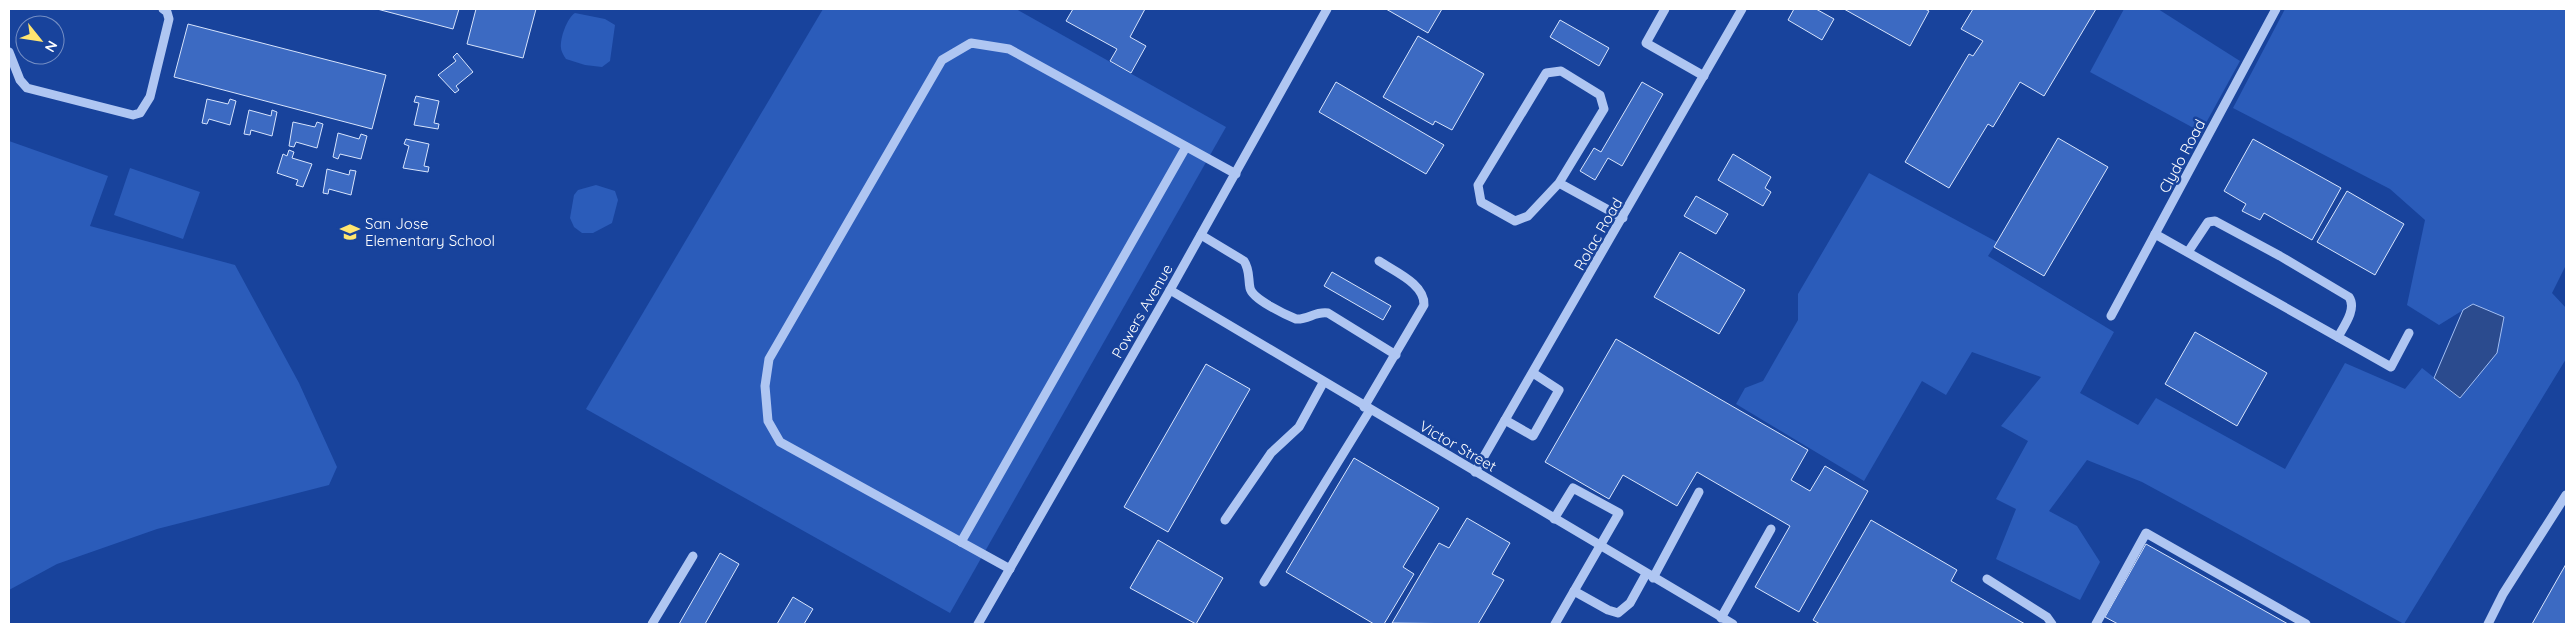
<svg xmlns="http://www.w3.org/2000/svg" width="2575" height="633" viewBox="0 0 2575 633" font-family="Quicksand,sans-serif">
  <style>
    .green { fill: #2b5cba }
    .water { fill: #2b4b8e; stroke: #a2bff4 }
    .building { fill: #3c6ac2; stroke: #d7e4fc }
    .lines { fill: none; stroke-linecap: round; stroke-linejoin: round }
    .minor { stroke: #afc6f2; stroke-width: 9 }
    .labels { text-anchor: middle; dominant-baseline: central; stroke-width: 5; stroke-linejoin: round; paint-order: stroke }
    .street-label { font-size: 15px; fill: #fff; stroke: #18439c }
    .poi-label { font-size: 15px; fill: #fff; stroke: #18439c; text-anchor: start }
  </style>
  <rect width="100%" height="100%" fill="#18439c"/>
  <g class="green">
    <polygon points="823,9 1016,9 1226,127 950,613 586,409"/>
    <polygon points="2124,9 2158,9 2240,61 2201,132 2090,72"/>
    <polygon points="2285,9 2566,9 2566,265 2552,293 2566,308 2566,359 2404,624 2142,482 2087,460 2049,511 2077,526 2100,562 2080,600 1996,559 2016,509 1996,499 2028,441 2001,426 2041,377 1972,352 1946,395 1922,381 1864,481 1736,404 1745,388 1763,381 1798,320 1798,294 1869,173 1997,242 1988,256 2114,332 2080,393 2138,425 2156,398 2285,469 2345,363 2405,389 2422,368 2460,398 2473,304 2439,325 2407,305 2425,220 2390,189 2233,108"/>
    <path d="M 575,13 L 605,19 L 615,25 L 610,61 L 602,67 L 585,65 L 566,59 C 564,56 561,51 561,48 C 560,38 567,18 575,13 Z"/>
    <polygon points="9,141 108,176 90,226 235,265 299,383 337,467 329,485 157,529 57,564 9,590"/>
    <polygon points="130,168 200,192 183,239 114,215"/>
    <polygon points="596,185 615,191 618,200 612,223 593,233 582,233 574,227 570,218 574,195 578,190"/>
  </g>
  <polygon class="water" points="2473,304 2504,317 2497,353 2460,398 2434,378 2463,310"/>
  <g class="building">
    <polygon points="377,9 459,9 453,29"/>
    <polygon points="476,9 536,9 523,58 467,44"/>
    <polygon points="1073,9 1145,9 1130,37 1146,46 1131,73 1110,61 1117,49 1066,21"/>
    <polygon points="1386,9 1442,9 1428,33"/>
    <polygon points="1794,9 1816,9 1834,19 1822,40 1788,20"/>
    <polygon points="1844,9 1925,9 1929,11 1910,46"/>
    <polygon points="1973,9 2096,9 2044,96 2020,82 1993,127 1988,124 1949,188 1905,162 1969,54 1973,56 1983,41 1961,29"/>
    <polygon points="1560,20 1609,48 1599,66 1550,37"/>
    <polygon points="188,24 386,75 372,129 174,77"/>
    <polygon points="1418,36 1484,74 1452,130 1435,121 1433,125 1383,97"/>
    <polygon points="457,53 473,72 456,86 459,90 455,93 438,75 456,61 453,57"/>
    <polygon points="1336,82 1444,145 1426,174 1319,112"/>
    <polygon points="1642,82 1663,94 1622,166 1608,158 1595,180 1580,171 1594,148 1601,152"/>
    <polygon points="416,96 439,101 434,123 439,124 438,129 414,125 419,103 414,102"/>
    <polygon points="207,99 228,104 230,99 236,101 230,125 209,119 207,124 202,123"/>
    <polygon points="249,110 271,116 272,110 277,112 272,136 251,130 250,135 244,134"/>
    <polygon points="293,122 315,127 317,122 323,124 317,148 296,142 294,147 289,146"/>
    <polygon points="338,133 359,139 361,134 367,136 361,159 340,154 338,159 333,157"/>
    <polygon points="2058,138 2108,167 2044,276 1994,247"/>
    <polygon points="406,139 429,144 424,166 429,167 428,172 403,168 409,146 404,144"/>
    <polygon points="2253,139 2341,188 2312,240 2264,213 2260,220 2242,211 2246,204 2224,191"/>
    <polygon points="289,150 294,152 292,158 312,164 303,187 296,185 298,180 277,173 283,154 287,156"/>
    <polygon points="1733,154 1771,177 1765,188 1771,192 1763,206 1718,180"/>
    <polygon points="327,169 349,175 350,170 356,171 351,195 329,189 328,194 323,193"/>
    <polygon points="2347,191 2404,224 2375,275 2317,242"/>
    <polygon points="1696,196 1728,214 1716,234 1684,216"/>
    <polygon points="1680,252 1745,290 1719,334 1654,297"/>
    <polygon points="1332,272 1391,306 1383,320 1324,286"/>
    <polygon points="2195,332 2267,373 2237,426 2165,384"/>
    <polygon points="1616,339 1808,450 1791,480 1810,491 1825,466 1868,491 1799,612 1755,587 1790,526 1697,472 1677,506 1623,475 1609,499 1545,462"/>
    <polygon points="1206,364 1250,389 1168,532 1124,507"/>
    <polygon points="1354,458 1439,508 1403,567 1414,574 1384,624 1374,624 1286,572"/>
    <polygon points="1467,518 1510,543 1492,574 1504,580 1478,624 1392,623 1439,543 1449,548"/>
    <polygon points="1871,520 1957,570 1951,581 2025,624 1820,624 1813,620"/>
    <polygon points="1158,540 1223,578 1196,624 1130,588"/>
    <polygon points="2146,544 2288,624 2118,624 2105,617"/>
    <polygon points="720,553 739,564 705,624 679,624"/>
    <polygon points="2566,564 2566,624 2532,624"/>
    <polygon points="793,597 813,609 804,624 777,624"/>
  </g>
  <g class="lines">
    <g class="minor">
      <polyline points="1665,9 1646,43 1704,76"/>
      <polyline points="9,52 20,80 27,88 133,115 140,113 150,97 169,19 167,12 163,9"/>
      <polyline points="1559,183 1528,216 1515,221 1481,202 1478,185 1546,73 1561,71 1600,95 1604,109 1559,183 1623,218"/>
      <polyline points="2155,234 2391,367 2409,333"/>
      <path d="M 1201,235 L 1244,261 C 1250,270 1248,278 1250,288 C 1252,299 1286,315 1296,319 C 1308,320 1315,311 1328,313 L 1396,355"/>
      <path d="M 2188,252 L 2208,222 L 2215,221 L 2280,256 L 2349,297 C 2357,309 2344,326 2338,337"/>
      <polyline points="1170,290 1733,624"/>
      <polyline points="2111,316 2276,9"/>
      <path d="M 1364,407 L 1424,305 C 1425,284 1395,272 1379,261"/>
      <polyline points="1505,420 1533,436 1559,390 1533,373"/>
      <polyline points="1475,472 1742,9"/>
      <polyline points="1554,519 1573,488 1619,513 1555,624"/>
      <polyline points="1225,520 1271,453 1299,427 1323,383"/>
      <polyline points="961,542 1186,147"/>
      <polyline points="1010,569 780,442 768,421 765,386 769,359 942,60 971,43 1009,49 1236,174"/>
      <polyline points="1653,578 1699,492"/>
      <polyline points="1987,579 2047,617 2052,624"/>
      <polyline points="1264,582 1370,410"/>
      <polyline points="1574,591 1608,610 1618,613 1630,603 1646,574"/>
      <polyline points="1721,618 1771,529"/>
      <polyline points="652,624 693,556"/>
      <polyline points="978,624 1170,290 1327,9"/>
      <polyline points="2096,624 2146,533 2306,624"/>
      <polyline points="2488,624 2503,594 2566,495"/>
    </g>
  </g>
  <defs>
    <symbol id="school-bare" viewBox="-9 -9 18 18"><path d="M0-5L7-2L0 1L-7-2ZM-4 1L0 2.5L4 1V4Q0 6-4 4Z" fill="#ffe570" stroke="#18439c" stroke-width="2.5" paint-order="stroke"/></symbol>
  </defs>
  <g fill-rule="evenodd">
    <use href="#school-bare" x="336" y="218" width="28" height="28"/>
  </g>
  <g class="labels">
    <g class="street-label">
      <text transform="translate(2182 156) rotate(-62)">Clydo Road</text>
      <text transform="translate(1598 234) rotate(-60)">Rolac Road</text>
      <text transform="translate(1142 311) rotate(-60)">Powers Avenue</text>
      <text transform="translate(1458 446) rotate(30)">Victor Street</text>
    </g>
    <g class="poi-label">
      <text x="365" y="223">San Jose<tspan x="365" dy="17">Elementary School</tspan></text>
    </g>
  </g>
  <rect width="2575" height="633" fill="none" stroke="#ffffff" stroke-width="20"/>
  <g transform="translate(40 40) rotate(120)"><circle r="24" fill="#18439c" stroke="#748ec4"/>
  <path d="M0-4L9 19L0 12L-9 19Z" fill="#ffe570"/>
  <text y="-8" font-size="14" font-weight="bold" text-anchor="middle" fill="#ffffff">N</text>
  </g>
</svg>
